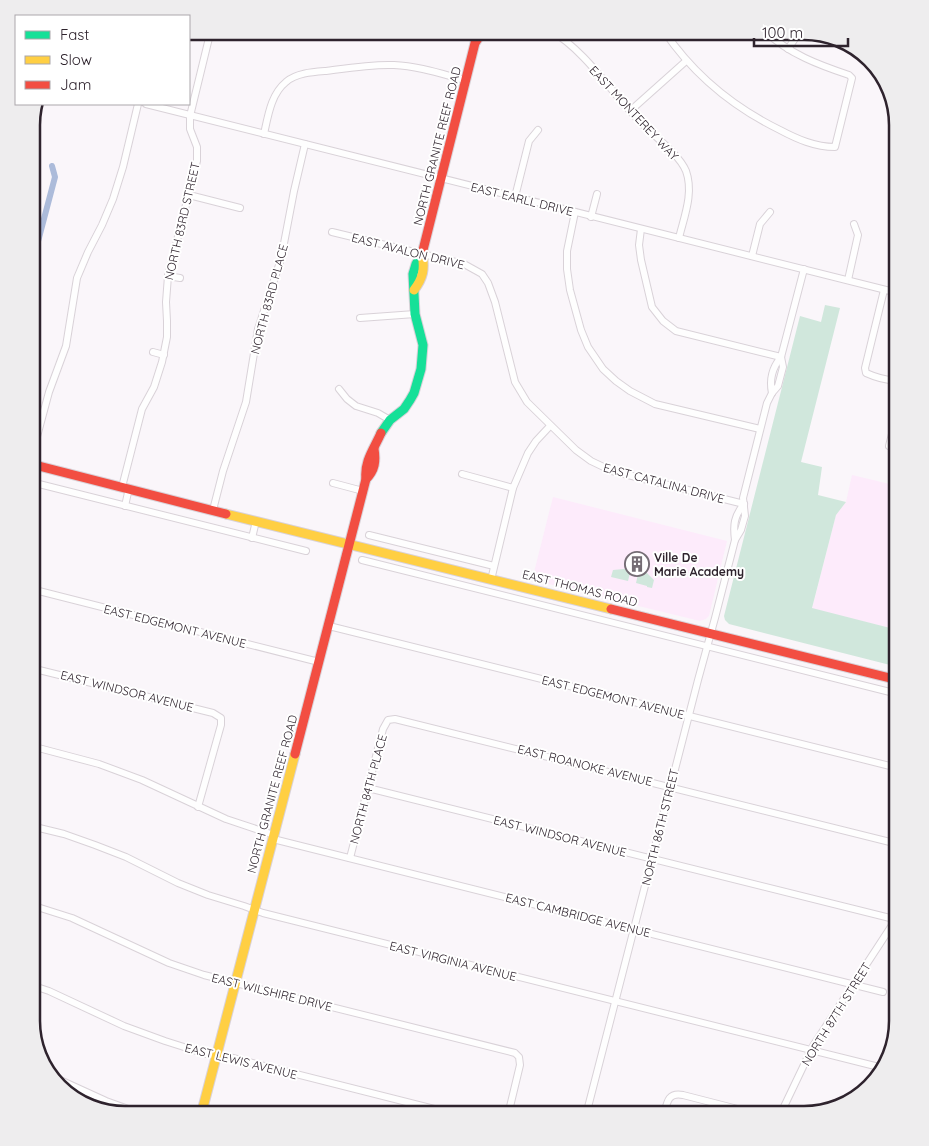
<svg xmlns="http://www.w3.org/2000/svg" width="929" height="1146" viewBox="0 0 929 1146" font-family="Quicksand,sans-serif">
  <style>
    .built { fill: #fdebfb }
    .green { fill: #d0e7dc }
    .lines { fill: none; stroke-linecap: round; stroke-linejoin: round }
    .canal { stroke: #acbbda; stroke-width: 6 }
    .street-casing { stroke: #d9d2d8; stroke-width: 8 }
    .fast-casing { stroke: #d9d2d8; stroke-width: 11 }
    .slow-casing { stroke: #d9d2d8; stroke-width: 11 }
    .jam-casing { stroke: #d9d2d8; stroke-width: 11 }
    .street { stroke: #fefefe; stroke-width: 6 }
    .fast { stroke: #16e098; stroke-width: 9 }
    .slow { stroke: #ffcf43; stroke-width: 9 }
    .jam { stroke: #f24e42; stroke-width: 9 }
    .labels { text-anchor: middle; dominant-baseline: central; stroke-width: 4; stroke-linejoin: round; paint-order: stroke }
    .street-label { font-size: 12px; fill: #2e232d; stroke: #fff }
    .poi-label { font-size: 12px; font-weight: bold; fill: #2e232d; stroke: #fff; text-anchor: start }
    .rim { fill: none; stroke: #2e232d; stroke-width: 2.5 }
  </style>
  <rect width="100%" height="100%" fill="#faf6fa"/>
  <g class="built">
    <polygon points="852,475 898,486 898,630 812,609 836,515 846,502"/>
    <polygon points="553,497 727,541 709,616 706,619 700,621 532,580"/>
  </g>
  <g class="green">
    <polygon points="825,305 840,308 801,462 822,467 818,495 846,502 836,515 812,608 898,630 898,667 729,624 725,620 724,616 800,316 821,322"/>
    <polygon points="624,569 631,569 628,581 611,577 613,570"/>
    <polygon points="639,570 647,573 654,580 652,588 647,587 647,586 636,583"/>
  </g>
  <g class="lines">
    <polyline class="canal" points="31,268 55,177 52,166"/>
    <defs>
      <g id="street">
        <path d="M 551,31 C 585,50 614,96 642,124 C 655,137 679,154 686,171 C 694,193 684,217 679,238"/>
        <path d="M 664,31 C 693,74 733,107 780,130 C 797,139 815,147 835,147 L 852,78 L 849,75 C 819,65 789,54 765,31"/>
        <polyline points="788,49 800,31"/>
        <polyline points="146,104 898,293"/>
        <polyline points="630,111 686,61"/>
        <path d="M 264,134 C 268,116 271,94 286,82 C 296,73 313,72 326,71 C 348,68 372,64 394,65 C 418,66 442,74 465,80"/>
        <polyline points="189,195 240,208"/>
        <polyline points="515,197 529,141 538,130"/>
        <polyline points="575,212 567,251 567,269 570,290 581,330 588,347 603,369 616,381 630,391 655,404 760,429"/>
        <polyline points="591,217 597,194"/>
        <polyline points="641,229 639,245 641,260 652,307 663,321 676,331 781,357"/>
        <polyline points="332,232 464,264 482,274 488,283 495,302 515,382 527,402 576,450 591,461 612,471 744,504"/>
        <polyline points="752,256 760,224 770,212"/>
        <polyline points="168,276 180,278"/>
        <polyline points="848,280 858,235 854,224"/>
        <path d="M 884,290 L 865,368 L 866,373 C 875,377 888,381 898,380"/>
        <polyline points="360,318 415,314"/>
        <polyline points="153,352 164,355"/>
        <polyline points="339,389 347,399 356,406 378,413 390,420"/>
        <path d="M 772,393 C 769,379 772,368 781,357"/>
        <polyline points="898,410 889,446 898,448"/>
        <polyline points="31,459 49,392 66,346 77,278 88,252 102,225 113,199 123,167 138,104"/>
        <polyline points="462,474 513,488"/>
        <polyline points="31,482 306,551"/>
        <polyline points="333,483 363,491"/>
        <polyline points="122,487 142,409 154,387 162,362 167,337 167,321 166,302 168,276 197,161 197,147 190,129 190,116 209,38 212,31"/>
        <polyline points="125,506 129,488"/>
        <polyline points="213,510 223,471 246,402 258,329 281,259 294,191 305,144"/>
        <polyline points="369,535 494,566"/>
        <polyline points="252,538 256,521"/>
        <path d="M 735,540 C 733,525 734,516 744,504"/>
        <polyline points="362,560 898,694"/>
        <polyline points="491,580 513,488 528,453 536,441 550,426"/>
        <polyline points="31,589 319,662"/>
        <polyline points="329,626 898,768"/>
        <polyline points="31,668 213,713 221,718 221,725 198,807"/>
        <polyline points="31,746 99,764 142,780 226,819 274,835"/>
        <polyline points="368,788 898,920"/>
        <polyline points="31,826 64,834 95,845 126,857 178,883 208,895 244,906 263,913 883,1068"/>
        <polyline points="273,839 883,992"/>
        <polyline points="350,858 383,729 388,720 395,719 898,844"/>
        <polyline points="31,905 72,918 169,963 204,975 515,1053 519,1057 520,1065 508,1115"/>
        <polyline points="31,985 49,991 124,1026 165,1041 206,1054 229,1057 458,1115"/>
        <polyline points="49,1075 106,1101 145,1115"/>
        <polyline points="586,1115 698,680 715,618 735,540 741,530 745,516 743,498 767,403 772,393 778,386 783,367 781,357 804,269"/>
        <path d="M 664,1115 C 667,1102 668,1092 683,1095 L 761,1115"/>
        <polyline points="780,1115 813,1046 898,916"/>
      </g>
      <polyline id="fast" points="381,433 390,420 404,409 410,400 414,393 421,369 423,345 415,314 413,274 416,264 422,254"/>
      <g id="slow">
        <path d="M 414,290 C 423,278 425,269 422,254"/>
        <polyline points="226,514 611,609"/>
        <polyline points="201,1115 295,754"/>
      </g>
      <g id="jam">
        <polyline points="422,254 475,43 480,35 481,31"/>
        <polyline points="31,464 226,514"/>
        <path d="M 366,479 C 375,470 376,461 374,449"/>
        <polyline points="611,609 898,680"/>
        <path d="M 295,754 L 366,479 C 364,461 374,449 381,433"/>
      </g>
    </defs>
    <use href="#street" class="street-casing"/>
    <use href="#fast" class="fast-casing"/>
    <use href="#slow" class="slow-casing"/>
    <use href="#jam" class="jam-casing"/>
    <use href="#street" class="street"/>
    <use href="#fast" class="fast"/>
    <use href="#slow" class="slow"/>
    <use href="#jam" class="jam"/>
  </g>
  <defs>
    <symbol id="building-ring" viewBox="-11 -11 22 22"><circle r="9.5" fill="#fff" stroke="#756d75" stroke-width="1.5"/><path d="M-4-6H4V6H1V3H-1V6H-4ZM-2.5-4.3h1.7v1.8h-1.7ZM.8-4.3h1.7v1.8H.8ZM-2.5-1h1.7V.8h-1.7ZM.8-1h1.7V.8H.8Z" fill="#756d75"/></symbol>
  </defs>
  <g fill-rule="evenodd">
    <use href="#building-ring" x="623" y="550" width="28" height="28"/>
  </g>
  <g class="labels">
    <g class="street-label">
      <text transform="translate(634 113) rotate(47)">EAST MONTEREY WAY</text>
      <text transform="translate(437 146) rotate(-76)">NORTH GRANITE REEF ROAD</text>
      <text transform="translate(522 199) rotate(14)">EAST EARLL DRIVE</text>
      <text transform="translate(182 221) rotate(-77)">NORTH 83RD STREET</text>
      <text transform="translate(408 251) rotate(14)">EAST AVALON DRIVE</text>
      <text transform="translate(269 299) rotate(-75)">NORTH 83RD PLACE</text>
      <text transform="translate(664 483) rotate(15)">EAST CATALINA DRIVE</text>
      <text transform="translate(580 588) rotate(14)">EAST THOMAS ROAD</text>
      <text transform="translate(175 626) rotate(14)">EAST EDGEMONT AVENUE</text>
      <text transform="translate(127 691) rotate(14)">EAST WINDSOR AVENUE</text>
      <text transform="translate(613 697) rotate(14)">EAST EDGEMONT AVENUE</text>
      <text transform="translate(585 765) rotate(14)">EAST ROANOKE AVENUE</text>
      <text transform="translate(368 789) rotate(-75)">NORTH 84TH PLACE</text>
      <text transform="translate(272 794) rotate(-75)">NORTH GRANITE REEF ROAD</text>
      <text transform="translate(660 827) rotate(-76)">NORTH 86TH STREET</text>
      <text transform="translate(560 836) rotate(14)">EAST WINDSOR AVENUE</text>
      <text transform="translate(578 915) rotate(14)">EAST CAMBRIDGE AVENUE</text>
      <text transform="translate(453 961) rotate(14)">EAST VIRGINIA AVENUE</text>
      <text transform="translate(272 992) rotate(14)">EAST WILSHIRE DRIVE</text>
      <text transform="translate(836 1014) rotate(-58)">NORTH 87TH STREET</text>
      <text transform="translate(241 1061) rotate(14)">EAST LEWIS AVENUE</text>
    </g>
    <g class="poi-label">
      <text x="654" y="557">Ville De<tspan x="654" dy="14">Marie Academy</tspan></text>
    </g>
  </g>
  <path d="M0 0H929V1146H0ZM125 40H804A85 85 0 0 1 889 125V1021A85 85 0 0 1 804 1106H125A85 85 0 0 1 40 1021V125A85 85 0 0 1 125 40Z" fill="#eeedee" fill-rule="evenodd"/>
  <path class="rim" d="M125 40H804A85 85 0 0 1 889 125V1021A85 85 0 0 1 804 1106H125A85 85 0 0 1 40 1021V125A85 85 0 0 1 125 40Z"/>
  <rect x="15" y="15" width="175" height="90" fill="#ffffff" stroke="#aba7ab"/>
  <rect x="25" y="31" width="25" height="8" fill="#16e098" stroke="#aba7ab"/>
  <text x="60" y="40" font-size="15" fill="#2e232d">Fast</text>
  <rect x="25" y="56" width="25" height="8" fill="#ffcf43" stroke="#aba7ab"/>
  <text x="60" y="65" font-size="15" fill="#2e232d">Slow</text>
  <rect x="25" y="81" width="25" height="8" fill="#f24e42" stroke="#aba7ab"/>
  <text x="60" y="90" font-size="15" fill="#2e232d">Jam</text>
  <path d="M754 38v8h94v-8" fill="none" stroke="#2e232d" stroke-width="2.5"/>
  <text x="762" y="38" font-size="15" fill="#2e232d" stroke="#ffffff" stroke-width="4" paint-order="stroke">100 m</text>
</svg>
